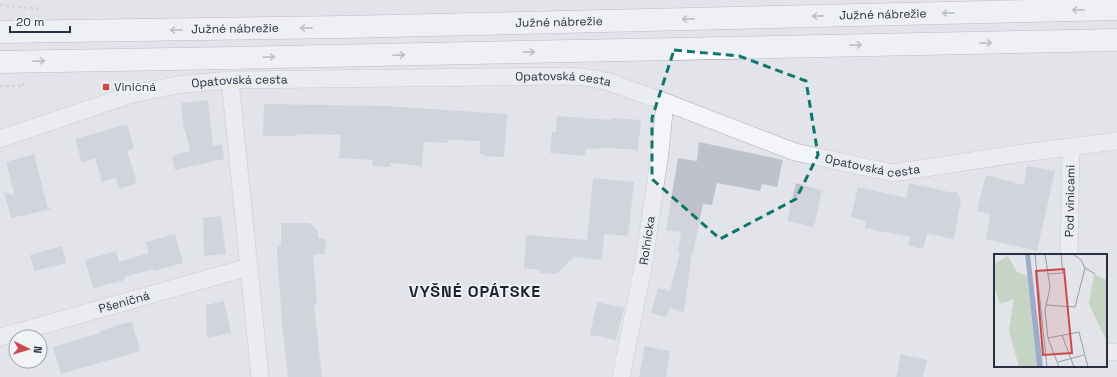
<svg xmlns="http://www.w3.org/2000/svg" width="1117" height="377" viewBox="0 0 1117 377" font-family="'Space Grotesk',sans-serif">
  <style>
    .building { fill: #bfc2cd }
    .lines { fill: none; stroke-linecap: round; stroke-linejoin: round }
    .minor-casing { stroke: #abaeb7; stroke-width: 18 }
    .trunk-casing { stroke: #898fa0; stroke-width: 23 }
    .path { stroke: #bfc2c8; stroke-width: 2.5; stroke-dasharray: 3 3; stroke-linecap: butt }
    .minor { stroke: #f4f5f8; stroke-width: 17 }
    .trunk { stroke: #fff; stroke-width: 22 }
    .oneway { stroke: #9497a0 }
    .marked { fill: none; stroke: #0f766e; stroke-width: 3; stroke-dasharray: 8 5; stroke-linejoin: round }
    .poi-dot { fill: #cc4a4b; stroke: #f1f3f7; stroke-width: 1.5 }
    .labels { text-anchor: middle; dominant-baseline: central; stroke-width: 3.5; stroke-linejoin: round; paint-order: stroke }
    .street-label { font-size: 12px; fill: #2a2f41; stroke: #f1f3f7 }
    .poi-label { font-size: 12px; fill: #2a2f41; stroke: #f1f3f7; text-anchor: start }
    .district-label { font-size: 16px; font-weight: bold; letter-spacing: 1px; fill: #1c2132; stroke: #f1f3f7 }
    .inset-road { fill: none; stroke: #989ca6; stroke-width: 1 }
    .view { fill: #cc4a4b; fill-opacity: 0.15; stroke: #cc4a4b; stroke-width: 2 }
    .inset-edge { fill: none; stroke: #2a2f41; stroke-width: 2 }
  </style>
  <rect width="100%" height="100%" fill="#e2e4ea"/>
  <g class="building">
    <polygon points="208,100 213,146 222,144 224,159 175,170 172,156 190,151 185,130 184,131 181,103"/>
    <polygon points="264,104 385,106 507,114 504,157 483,156 483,154 480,154 480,141 448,140 448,143 424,142 422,166 390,163 390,167 372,166 373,160 339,158 341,135 297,134 297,136 263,136"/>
    <polygon points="557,116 611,120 611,118 641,120 638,150 610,148 586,149 585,156 550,153 552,132 556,132"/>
    <polygon points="127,124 134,148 127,151 137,183 119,189 116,178 102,182 95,158 82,163 75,139"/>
    <polygon points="699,142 783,160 777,187 762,184 760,191 717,183 712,205 703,204 693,254 692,253 684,312 670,308 666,317 651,313 658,288 670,291 680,252 678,251 681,232 666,230 678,158 697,161"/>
    <polygon points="34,154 48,208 52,209 11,218 4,192 15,196 6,162"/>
    <polygon points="1027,166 1055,171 1037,251 986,239 990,214 977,211 986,175 1024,185"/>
    <polygon points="593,178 634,182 628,236 604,234 602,260 574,257 556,274 540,273 540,270 524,268 526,235 587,240"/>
    <polygon points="796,183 822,190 814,227 787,221"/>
    <polygon points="909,183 949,192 957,192 961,200 954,239 927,234 923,249 908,246 910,237 865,228 866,221 851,217 858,187 906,198"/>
    <polygon points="221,216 226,254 204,256 203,218"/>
    <polygon points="281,223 309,223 318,230 318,238 326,239 325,254 313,254 317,305 314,305 322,377 288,377 282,322 277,254 277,245 281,245"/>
    <polygon points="175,234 183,263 154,271 153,269 124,277 125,280 93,288 85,260 116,251 119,262 149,253 146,242"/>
    <polygon points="62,246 66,263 34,271 30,255"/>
    <polygon points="224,301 231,333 207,338 206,305"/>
    <polygon points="597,302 624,308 616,340 590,335"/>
    <polygon points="132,321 140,351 61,374 53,347 100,333 100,331"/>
    <polygon points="645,346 670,351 666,377 639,377"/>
    <polygon points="901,354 927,360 923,377 896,377"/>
  </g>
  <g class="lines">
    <defs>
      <g id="minor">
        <polyline points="230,80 260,377"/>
        <path id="s1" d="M 0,139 L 129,95 L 176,85 L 230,80 L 563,76 L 583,77 L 606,81 L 665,102 L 795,152 L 893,173 L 1023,153 L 1117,141"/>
        <path id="s2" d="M 1069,255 L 1071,147"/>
        <path id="s3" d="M 0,337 L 249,267"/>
        <polyline points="1106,352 1117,352"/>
        <path id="s4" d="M 621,377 L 644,262 L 660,152 L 665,102"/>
      </g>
      <g id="trunk">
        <path id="s5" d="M 0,32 L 345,27 L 1117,9"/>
        <polyline points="0,62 230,58 1117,40"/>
      </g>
    </defs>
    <use href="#minor" class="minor-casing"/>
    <use href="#trunk" class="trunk-casing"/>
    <g class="path">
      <polyline points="0,5 41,9"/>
      <polyline points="0,86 23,86 23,83"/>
    </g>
    <use href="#minor" class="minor"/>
    <use href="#trunk" class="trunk"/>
  </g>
  <defs><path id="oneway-shaft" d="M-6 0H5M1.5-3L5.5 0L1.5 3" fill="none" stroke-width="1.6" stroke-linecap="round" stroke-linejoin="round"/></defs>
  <g class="oneway">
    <use href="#oneway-shaft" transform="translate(1078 10) rotate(179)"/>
    <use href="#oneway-shaft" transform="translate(948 13) rotate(179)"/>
    <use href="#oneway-shaft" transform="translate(818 16) rotate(179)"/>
    <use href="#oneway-shaft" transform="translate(688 19) rotate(179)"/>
    <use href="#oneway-shaft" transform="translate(306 28) rotate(179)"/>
    <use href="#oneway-shaft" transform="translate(176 30) rotate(179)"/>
    <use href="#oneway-shaft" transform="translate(986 43) rotate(-1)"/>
    <use href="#oneway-shaft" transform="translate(856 45) rotate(-1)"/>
    <use href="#oneway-shaft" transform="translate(529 52) rotate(-1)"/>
    <use href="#oneway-shaft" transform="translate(399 55) rotate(-1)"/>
    <use href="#oneway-shaft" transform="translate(269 57) rotate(-1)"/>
    <use href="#oneway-shaft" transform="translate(39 61) rotate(-1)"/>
  </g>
  <path d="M0 0H1117V377H0ZM 674,50 L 739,56 L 806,81 L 818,155 L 796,199 L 720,239 L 652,179 L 652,118 Z" fill="#e2e4ea" fill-opacity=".55" fill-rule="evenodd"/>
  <path class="marked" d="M 674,50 L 739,56 L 806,81 L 818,155 L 796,199 L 720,239 L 652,179 L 652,118 Z"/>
  <rect class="poi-dot" x="102" y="83" width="8" height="8" rx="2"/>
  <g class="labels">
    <g class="street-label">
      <text stroke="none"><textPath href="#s5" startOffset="883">Južné nábrežie</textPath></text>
      <text stroke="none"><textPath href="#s5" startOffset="559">Južné nábrežie</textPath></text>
      <text stroke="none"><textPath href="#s5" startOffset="235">Južné nábrežie</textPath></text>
      <text stroke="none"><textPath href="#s1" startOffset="572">Opatovská cesta</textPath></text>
      <text stroke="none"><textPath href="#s1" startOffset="248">Opatovská cesta</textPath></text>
      <text stroke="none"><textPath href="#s1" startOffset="896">Opatovská cesta</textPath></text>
      <text stroke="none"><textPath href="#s2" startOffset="54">Pod vinicami</textPath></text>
      <text stroke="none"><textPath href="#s4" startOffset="139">Roľnícka</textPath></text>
      <text stroke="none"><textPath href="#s3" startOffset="129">Pšeničná</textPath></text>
    </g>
    <g class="poi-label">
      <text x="114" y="87">Viničná</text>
    </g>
    <g class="district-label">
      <text x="475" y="291">VYŠNÉ OPÁTSKE</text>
    </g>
  </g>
  <g transform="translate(994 254)">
    <rect width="113" height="113" fill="#e2e4ea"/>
    <path d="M 14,2 L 23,18 L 33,22 L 43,113 L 25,113 L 15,77 L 20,45 L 6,50 L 0,32 L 0,10 ZM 100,20 L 113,26 L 113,88 L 95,50 Z" fill="#c5d4c3"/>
    <path d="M 31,0 L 36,0 L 49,113 L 43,113 Z" fill="#9dadc9"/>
    <path class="inset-road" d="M 41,0 L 53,113M 51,0 L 56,33 L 51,57 L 54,84 L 65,113M 79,0 L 87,6 L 91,14 L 101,20M 53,20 L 69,19 L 67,0M 53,51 L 81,53 L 91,14M 68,81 L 80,113M 54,84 L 85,78 L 94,113M 64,108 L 90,101"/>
    <path class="view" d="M 70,15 L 78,99 L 49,101 L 42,17 Z"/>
    <rect width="113" height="113" class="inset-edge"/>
  </g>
  <g transform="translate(28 349) rotate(95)"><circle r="19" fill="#f1f3f7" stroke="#a1a5ae"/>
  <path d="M0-3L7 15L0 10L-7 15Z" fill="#cc4a4b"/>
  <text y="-6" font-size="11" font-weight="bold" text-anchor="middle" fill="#2a2f41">N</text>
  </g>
  <path d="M10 26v6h60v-6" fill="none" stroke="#2a2f41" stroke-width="2"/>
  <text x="16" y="26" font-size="12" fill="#2a2f41" stroke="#f1f3f7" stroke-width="3" paint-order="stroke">20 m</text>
</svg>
